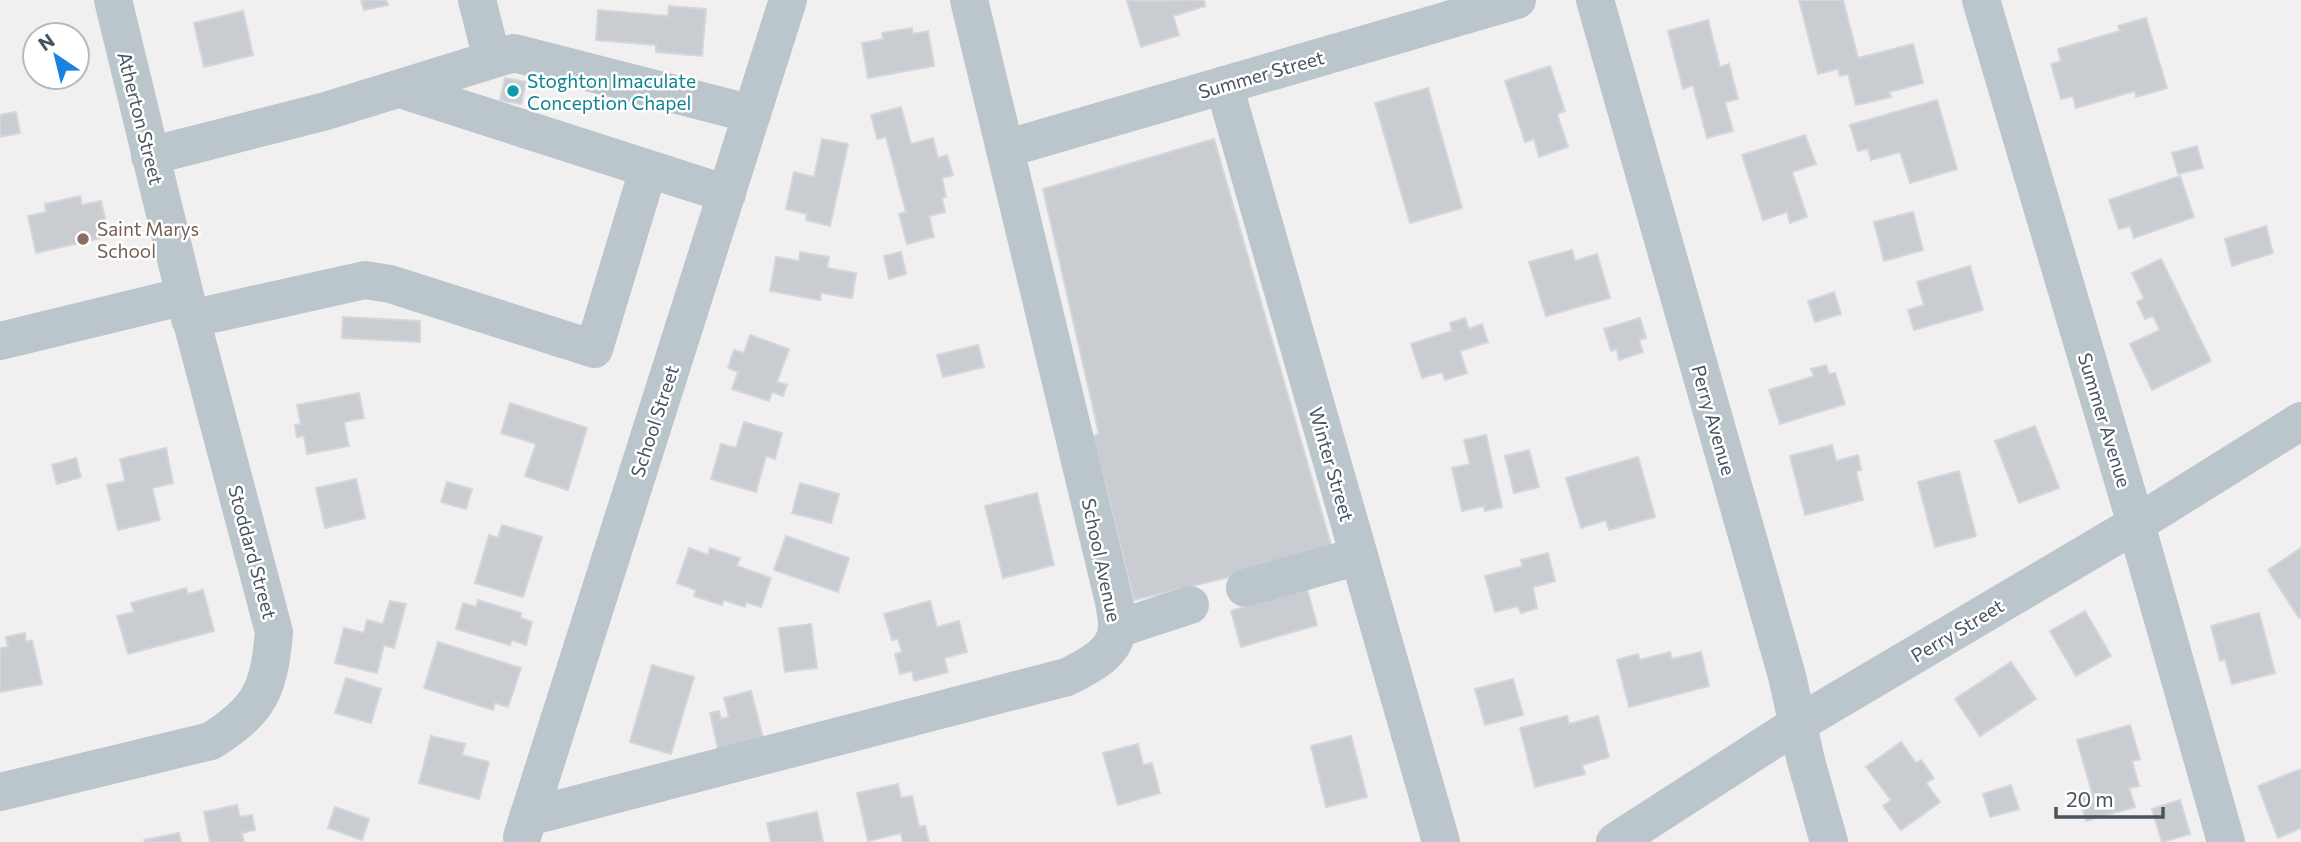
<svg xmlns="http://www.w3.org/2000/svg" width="2301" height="842" viewBox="0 0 2301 842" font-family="Commissioner,sans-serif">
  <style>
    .building { fill: #c9cdd2; stroke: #d3d6db; stroke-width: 2 }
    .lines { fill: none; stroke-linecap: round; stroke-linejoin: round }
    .minor { stroke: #bbc5cc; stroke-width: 38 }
    .culture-dot { fill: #0f9aa8; stroke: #fff; stroke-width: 2.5 }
    .education-dot { fill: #8d6e63; stroke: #fff; stroke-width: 2.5 }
    .labels { text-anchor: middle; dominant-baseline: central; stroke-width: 5; stroke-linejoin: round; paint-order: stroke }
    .street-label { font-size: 19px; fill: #47545d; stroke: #fff }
    .culture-label { font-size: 19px; fill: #0d838f; stroke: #fff; text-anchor: start }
    .education-label { font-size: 19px; fill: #785e54; stroke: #fff; text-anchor: start }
  </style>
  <rect width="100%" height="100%" fill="#f2eff0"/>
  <g class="building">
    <polygon points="361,0 386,0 388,5 364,10"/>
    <polygon points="1204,0 1205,6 1173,16 1179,35 1141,47 1127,1"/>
    <polygon points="1799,0 1843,0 1858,58 1913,44 1923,83 1889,92 1891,97 1856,105 1848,74 1840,76 1838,69 1818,74"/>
    <polygon points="669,6 706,9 702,56 656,52 656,45 596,40 598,10 668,16"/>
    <polygon points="243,11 253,55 204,67 194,23"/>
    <polygon points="2146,18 2167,88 2136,97 2135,91 2076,108 2073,96 2061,99 2051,64 2061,61 2058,49 2120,31 2118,26"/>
    <polygon points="1708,20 1720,67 1729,64 1738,99 1725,102 1733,131 1707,138 1693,85 1683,89 1668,31"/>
    <polygon points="912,28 913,34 928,31 934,66 868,78 862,43 883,39 882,33"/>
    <polygon points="1550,66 1565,111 1557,114 1568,147 1539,157 1534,139 1525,142 1505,81"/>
    <polygon points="505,78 526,82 521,104 500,100"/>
    <polygon points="1428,88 1462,208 1410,223 1375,103"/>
    <polygon points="1937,100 1957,169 1910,183 1900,152 1871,160 1868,149 1858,151 1850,125"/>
    <polygon points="901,107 911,144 933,138 938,158 947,155 953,175 942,178 946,197 942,198 945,212 929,216 934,237 907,244 899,214 906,212 886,137 877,139 871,115"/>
    <polygon points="16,112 20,133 0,137 0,115"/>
    <polygon points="1805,135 1816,164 1792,172 1807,217 1790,223 1787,212 1763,220 1742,155"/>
    <polygon points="822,139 848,144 830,226 806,220 807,214 786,209 794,172 814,177"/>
    <polygon points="1214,139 1333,552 1134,600 1093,436 1099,434 1043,189"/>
    <polygon points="2197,146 2203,168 2178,174 2172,153"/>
    <polygon points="2180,176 2194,217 2134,238 2130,226 2119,229 2109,200"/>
    <polygon points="80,196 82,205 101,201 109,236 36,253 28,216 46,212 45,204"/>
    <polygon points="1913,212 1923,250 1884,261 1874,222"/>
    <polygon points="2266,226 2273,253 2232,266 2225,239"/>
    <polygon points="1572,250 1575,261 1597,254 1610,298 1546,316 1529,262"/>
    <polygon points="800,252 829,257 827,268 856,273 852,298 821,293 820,300 770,291 776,257 799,261"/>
    <polygon points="901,252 906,274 889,279 884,256"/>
    <polygon points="2161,259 2211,361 2152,390 2130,344 2160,330 2153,316 2145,319 2137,302 2144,298 2132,273"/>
    <polygon points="1970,266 1983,310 1914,330 1908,310 1924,305 1917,282"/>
    <polygon points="1834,292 1841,314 1815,322 1808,301"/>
    <polygon points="343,317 420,321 420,342 342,338"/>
    <polygon points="1465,318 1469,329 1482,324 1488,342 1460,351 1467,373 1445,380 1442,372 1422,378 1411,344 1452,331 1450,323"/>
    <polygon points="1640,318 1646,338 1639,340 1643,352 1619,360 1617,349 1611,351 1604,329"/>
    <polygon points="750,335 789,349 777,382 787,385 783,396 772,392 769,401 732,389 738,372 728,368 734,350 744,353"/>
    <polygon points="978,345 984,367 943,377 937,355"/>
    <polygon points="1826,365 1829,374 1835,373 1845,404 1780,424 1769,390 1814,376 1811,369"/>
    <polygon points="359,393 364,418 344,422 349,446 307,454 304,436 297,437 295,425 301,424 297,405"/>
    <polygon points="510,403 587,428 568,490 525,476 536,444 501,433"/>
    <polygon points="744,422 782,433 775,459 766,456 756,492 711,479 721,444 736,448"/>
    <polygon points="2035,426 2059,488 2019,503 1995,441"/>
    <polygon points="1486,435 1502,507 1485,511 1484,506 1462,511 1452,468 1470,464 1464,440"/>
    <polygon points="1832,445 1836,461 1858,455 1861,470 1856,471 1863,500 1805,515 1790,456"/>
    <polygon points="166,448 173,483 152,488 160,520 118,530 107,485 125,481 120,459"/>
    <polygon points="1529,450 1539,487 1514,493 1505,456"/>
    <polygon points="1638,457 1655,517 1609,530 1606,520 1581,528 1566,478"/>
    <polygon points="76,458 81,477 57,484 52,465"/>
    <polygon points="1959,471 1976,536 1935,547 1918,482"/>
    <polygon points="356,479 365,518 325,528 316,488"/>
    <polygon points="447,482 472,489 466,509 441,502"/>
    <polygon points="800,483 839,494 831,523 792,513"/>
    <polygon points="1037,493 1054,565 1003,578 985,506"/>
    <polygon points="502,525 542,537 523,597 475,583 489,535 498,538"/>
    <polygon points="786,536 849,558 838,592 774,570"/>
    <polygon points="689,548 708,555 710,548 740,558 737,566 771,578 761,607 746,602 745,607 724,600 722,605 694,596 696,590 677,583"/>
    <polygon points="2301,548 2301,616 2299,618 2268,570"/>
    <polygon points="1548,553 1555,581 1533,587 1537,608 1521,613 1518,606 1495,612 1485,576 1523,566 1521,560"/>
    <polygon points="186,588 188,594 203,590 214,631 128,654 117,616 134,612 131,603"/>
    <polygon points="1307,589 1317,625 1241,647 1231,611"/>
    <polygon points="478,600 521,613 520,618 532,622 526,645 512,640 510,645 456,629 463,603 476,607"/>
    <polygon points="390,601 406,604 394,648 384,645 377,673 335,663 344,628 364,633 367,620 383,624"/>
    <polygon points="930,601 937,627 959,621 967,652 944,658 948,672 914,681 912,671 900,674 895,654 902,652 898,639 892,640 884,614"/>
    <polygon points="2085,611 2111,656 2076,676 2050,631"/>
    <polygon points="2259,613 2275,673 2232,684 2225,659 2220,661 2211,626"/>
    <polygon points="811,624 817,668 785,672 779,628"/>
    <polygon points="25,633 26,642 32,640 42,684 0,692 0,648 8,647 6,637"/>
    <polygon points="438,642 521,668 508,707 495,703 493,710 424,688"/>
    <polygon points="1670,652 1672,659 1701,652 1709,686 1629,707 1617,660 1638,654 1640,660"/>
    <polygon points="2011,662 2036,699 1980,736 1955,699"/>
    <polygon points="652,665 694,677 671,754 630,742"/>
    <polygon points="346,678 381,689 371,723 335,713"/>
    <polygon points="1513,679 1523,715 1485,725 1475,689"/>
    <polygon points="751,691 763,738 718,749 710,713 719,711 721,719 729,717 724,698"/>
    <polygon points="1567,716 1569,724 1598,716 1609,757 1582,765 1585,774 1535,787 1520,728"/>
    <polygon points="2130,725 2140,759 2132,761 2139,786 2129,788 2135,807 2086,821 2079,797 2092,793 2077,740"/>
    <polygon points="431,736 465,744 462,755 489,762 479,799 419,783"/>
    <polygon points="1351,736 1367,797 1326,807 1311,746"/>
    <polygon points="1901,742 1916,763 1921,760 1934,778 1926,783 1940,802 1901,830 1883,806 1891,800 1866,767"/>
    <polygon points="1138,744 1143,765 1152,763 1160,793 1118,805 1103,753"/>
    <polygon points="2301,769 2301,828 2278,838 2258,786"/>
    <polygon points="898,784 901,798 912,796 919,827 925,826 929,842 903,842 901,833 868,841 857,793"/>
    <polygon points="2011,785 2019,809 1990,817 1983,794"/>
    <polygon points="2180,800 2190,834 2162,842 2152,809"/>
    <polygon points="237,805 240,817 252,815 255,830 242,833 244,842 210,842 204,812"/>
    <polygon points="335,807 369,819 362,840 328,828"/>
    <polygon points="817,812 823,842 771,842 767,823"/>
    <polygon points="179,833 181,842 145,842 144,840"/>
  </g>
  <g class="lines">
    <g class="minor">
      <polyline points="477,0 492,59"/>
      <polyline points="1595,0 1787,676 1806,761 1829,842"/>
      <polyline points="1981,0 2136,524 2226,842"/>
      <polyline points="1224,85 1441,842"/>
      <polyline points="400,89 727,194"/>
      <polyline points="1005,149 1517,0"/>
      <polyline points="150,156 326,111 514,53 752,114"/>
      <polyline points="190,319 365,280 390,284 594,349 648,170"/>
      <polyline points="0,341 185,296 113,0"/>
      <polyline points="1245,588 1359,556"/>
      <polyline points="1117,629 1190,605"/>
      <path d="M 0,792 L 211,741 C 260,710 269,690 274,632 L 185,296"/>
      <path d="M 528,817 L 1067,677 C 1086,667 1116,654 1117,628 C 1118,621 1115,613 1115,606 L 969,0"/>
      <polyline points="522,837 788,0"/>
      <polyline points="1615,842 1796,725 2136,524 2301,421"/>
    </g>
  </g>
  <circle class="culture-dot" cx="513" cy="91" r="7"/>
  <circle class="education-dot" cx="83" cy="239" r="7"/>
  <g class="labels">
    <g class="street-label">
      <text transform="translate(1261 74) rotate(-16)">Summer Street</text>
      <text transform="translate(141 118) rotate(76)">Atherton Street</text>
      <text transform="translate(1714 420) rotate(74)">Perry Avenue</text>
      <text transform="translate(2105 420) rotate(73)">Summer Avenue</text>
      <text transform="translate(654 421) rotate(-72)">School Street</text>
      <text transform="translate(1332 464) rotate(74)">Winter Street</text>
      <text transform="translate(253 552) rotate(75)">Stoddard Street</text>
      <text transform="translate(1102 560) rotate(78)">School Avenue</text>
      <text transform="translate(1957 630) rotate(-31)">Perry Street</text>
    </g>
    <g class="culture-label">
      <text x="527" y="80">Stoghton Imaculate<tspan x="527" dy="22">Conception Chapel</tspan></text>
    </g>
    <g class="education-label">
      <text x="97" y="228">Saint Marys<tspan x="97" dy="22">School</tspan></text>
    </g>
  </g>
  <g transform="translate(56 56) rotate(325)"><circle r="33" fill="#ffffff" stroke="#b5bbbe" stroke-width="2"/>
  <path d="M0-5L12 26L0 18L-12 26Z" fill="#1a81e1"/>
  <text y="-10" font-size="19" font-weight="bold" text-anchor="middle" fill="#47545d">N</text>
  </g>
  <path d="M2056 807v10h107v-10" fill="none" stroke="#47545d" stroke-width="3.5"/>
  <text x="2066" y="807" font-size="21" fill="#47545d" stroke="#ffffff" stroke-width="5" paint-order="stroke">20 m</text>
</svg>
